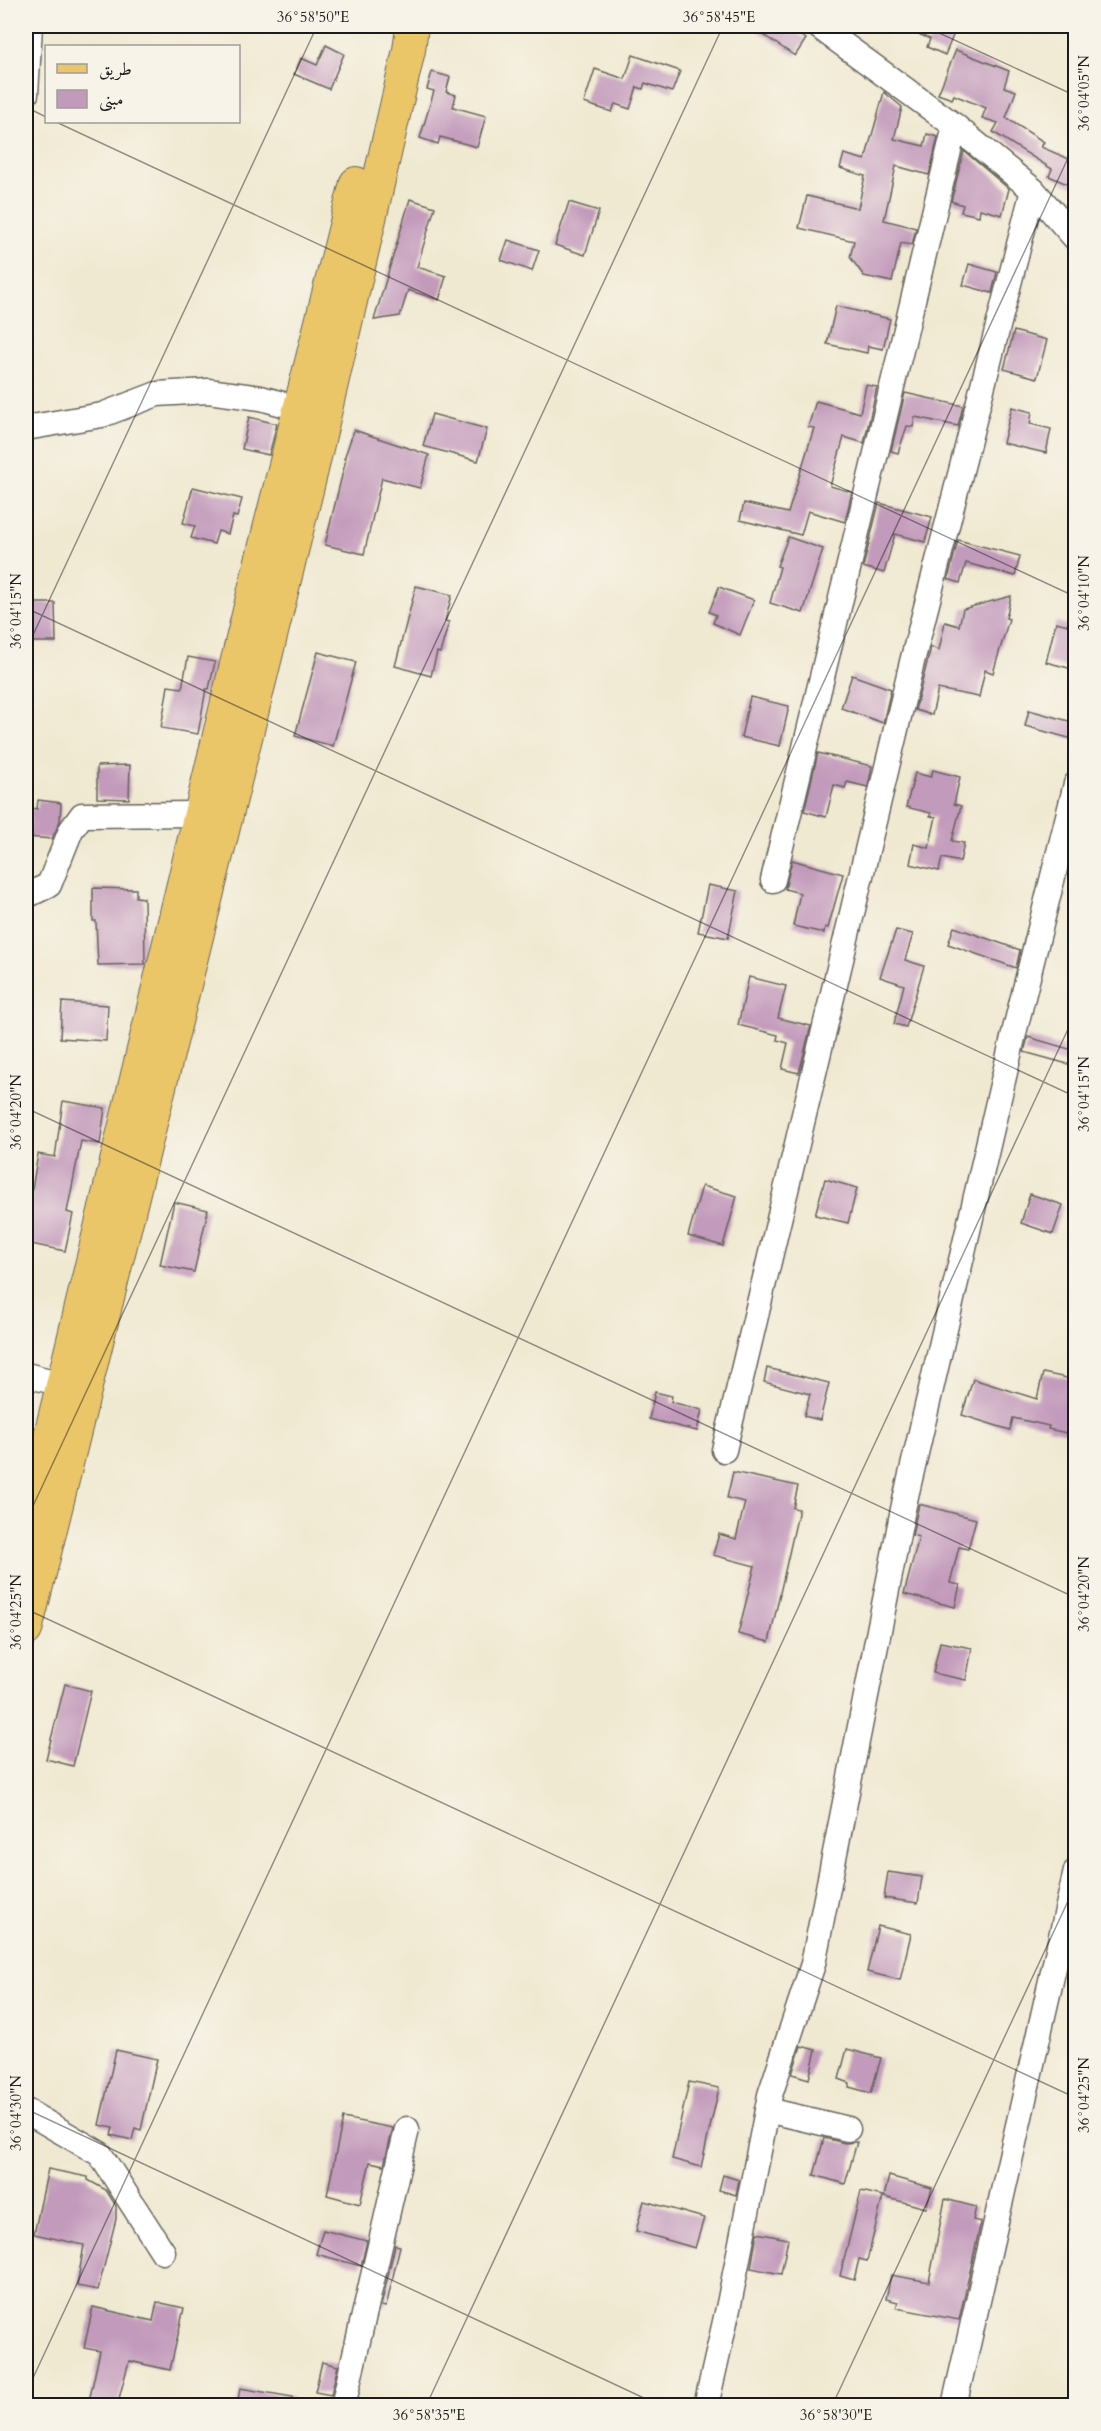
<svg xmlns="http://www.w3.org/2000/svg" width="1101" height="2431" viewBox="0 0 1101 2431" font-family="Cardo,Amiri,serif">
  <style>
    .building { fill: #c29abb }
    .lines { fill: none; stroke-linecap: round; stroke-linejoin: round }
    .minor-casing { stroke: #66645c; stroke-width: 27 }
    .major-casing { stroke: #66645c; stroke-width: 34 }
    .minor { stroke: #fff; stroke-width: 24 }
    .major { stroke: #ebc669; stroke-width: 32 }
    .ticks { fill: none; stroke: #1c1c1c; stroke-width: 1.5; stroke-opacity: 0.45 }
    .neatline { fill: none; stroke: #1c1c1c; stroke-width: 2 }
    .ticks-label { font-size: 15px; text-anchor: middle; fill: #1c1c1c }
  </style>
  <rect width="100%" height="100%" fill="#f7f3e8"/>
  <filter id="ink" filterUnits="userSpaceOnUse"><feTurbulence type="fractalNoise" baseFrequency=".0167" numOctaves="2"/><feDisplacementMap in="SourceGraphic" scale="12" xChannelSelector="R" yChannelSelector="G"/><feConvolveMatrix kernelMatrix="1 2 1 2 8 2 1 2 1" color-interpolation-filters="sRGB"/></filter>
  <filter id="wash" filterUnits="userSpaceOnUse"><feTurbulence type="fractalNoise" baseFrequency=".008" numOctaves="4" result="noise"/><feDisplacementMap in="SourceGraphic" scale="24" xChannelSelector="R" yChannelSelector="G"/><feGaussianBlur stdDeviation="1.35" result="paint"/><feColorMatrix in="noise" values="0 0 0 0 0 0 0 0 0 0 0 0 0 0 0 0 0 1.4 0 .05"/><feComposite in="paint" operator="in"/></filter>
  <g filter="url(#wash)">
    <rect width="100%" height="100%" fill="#f0e9d2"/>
    <g id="blocks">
      <g class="building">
        <polygon points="750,26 785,26 806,39 795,56"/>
        <polygon points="899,26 957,26 945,55 927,47 930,39"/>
        <polygon points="326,45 344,54 329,89 294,74 301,58 317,65"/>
        <polygon points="956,50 1009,71 1004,87 1016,91 1006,118 1044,142 1041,147 1076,162 1076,188 1049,176 1052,169 993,132 998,123 982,118 986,108 954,95 952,99 938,94"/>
        <polygon points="633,55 680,71 672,92 645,83 643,89 637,87 630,109 615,104 612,112 584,103 595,69 625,79"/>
        <polygon points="432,72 450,77 446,92 456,95 453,107 486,116 477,147 440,137 438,144 420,138 434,91 427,89"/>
        <polygon points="884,92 902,107 894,139 924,146 927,134 938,137 929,175 896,166 884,220 916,228 912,245 901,243 892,282 864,276 850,257 854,241 799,228 807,196 858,208 865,176 840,168 844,154 865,160"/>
        <polygon points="964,151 1009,189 1002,215 980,209 979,216 961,212 963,205 951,201"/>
        <polygon points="410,199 435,207 417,267 446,276 439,300 408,290 400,316 374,320"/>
        <polygon points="569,202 599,211 585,255 555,245"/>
        <polygon points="508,240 539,250 532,271 501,260"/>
        <polygon points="969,264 997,272 992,293 963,285"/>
        <polygon points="836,306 890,319 883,349 868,346 867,353 827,344"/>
        <polygon points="1014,331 1047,340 1037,378 1004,369"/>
        <polygon points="866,385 877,387 864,443 844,437 830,486 852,492 845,522 808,511 801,535 740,520 744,503 788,513 814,428 808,427 816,401 860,413"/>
        <polygon points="905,393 963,406 958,426 915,417 913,427 907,426 898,453 891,451"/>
        <polygon points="1012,407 1032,412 1030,424 1051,429 1046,453 1003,443"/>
        <polygon points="432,414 487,429 478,461 423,446"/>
        <polygon points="249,417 277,424 269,455 242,449"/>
        <polygon points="354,430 429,455 420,488 382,478 364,554 325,545 346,459 344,459"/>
        <polygon points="193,487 242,499 237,517 233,516 228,534 218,531 214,544 191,538 195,526 183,523"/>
        <polygon points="879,503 932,517 925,542 895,534 884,573 863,567"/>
        <polygon points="788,537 823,549 803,613 770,603 780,567 777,566"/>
        <polygon points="958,540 1020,556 1015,576 966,563 960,583 948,579"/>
        <polygon points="416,586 452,595 445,621 449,622 440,653 437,652 431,676 395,666"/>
        <polygon points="719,587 754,600 740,635 713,623 716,615 709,612"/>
        <polygon points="1011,596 1006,618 1009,619 993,673 985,670 979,697 938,689 932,715 915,710 931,647 939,650 945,622 959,626 963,609"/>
        <polygon points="26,603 55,603 56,642 26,642"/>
        <polygon points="1056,622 1076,627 1076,670 1046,662"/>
        <polygon points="318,652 356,662 333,746 295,736"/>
        <polygon points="188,657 215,662 209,689 206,689 198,734 161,728 168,686 182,688"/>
        <polygon points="852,675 891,689 883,723 841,708"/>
        <polygon points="750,697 789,706 780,746 741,737"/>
        <polygon points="1029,710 1076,723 1076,740 1025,726"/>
        <polygon points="818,753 872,766 868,787 847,782 845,788 834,785 826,817 804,811"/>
        <polygon points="130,765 129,799 97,798 97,766"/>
        <polygon points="933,770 960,777 954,804 961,806 952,841 964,843 960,862 942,858 939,871 910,864 914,844 929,848 936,817 930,816 931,813 906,807 915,773 931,777"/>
        <polygon points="38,800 61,803 60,821 52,839 28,837 31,808 37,809"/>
        <polygon points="792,860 843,874 828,928 825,927 824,933 793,926 800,893 785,889"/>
        <polygon points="708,885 738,891 728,938 698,932"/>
        <polygon points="93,888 136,889 136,897 144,898 145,964 98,965 96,921 93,921"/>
        <polygon points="954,927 1020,950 1016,968 948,944"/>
        <polygon points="896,930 913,934 905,960 924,966 906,1027 894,1024 904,985 880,977"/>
        <polygon points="749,977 786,986 778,1018 811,1026 799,1073 782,1069 788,1043 777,1040 778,1035 738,1025"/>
        <polygon points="62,1002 108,1005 106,1041 60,1038"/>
        <polygon points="1028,1037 1076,1051 1075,1066 1024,1052"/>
        <polygon points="63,1101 105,1108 100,1144 81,1141 67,1212 73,1214 65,1251 26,1243 26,1224 38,1154 55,1157"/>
        <polygon points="825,1179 857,1188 848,1223 815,1215"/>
        <polygon points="702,1186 737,1196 723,1246 688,1236"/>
        <polygon points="1030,1194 1063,1205 1053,1234 1021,1223"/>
        <polygon points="174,1202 208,1210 194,1272 160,1265"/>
        <polygon points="767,1368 829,1383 820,1420 804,1416 810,1394 764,1382"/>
        <polygon points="1043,1373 1076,1380 1076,1435 1048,1429 1049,1426 1013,1418 1010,1430 962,1415 973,1379 1037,1399"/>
        <polygon points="655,1392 672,1396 671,1402 702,1410 697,1431 649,1419"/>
        <polygon points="733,1472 798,1486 793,1508 799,1509 769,1642 738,1634 755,1566 713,1555 719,1534 736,1539 745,1502 727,1498"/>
        <polygon points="919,1504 976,1519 968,1549 959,1547 950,1583 960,1585 955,1607 904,1594 919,1537 912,1535"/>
        <polygon points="940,1642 972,1648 966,1680 933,1673"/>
        <polygon points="65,1684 91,1691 73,1766 46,1759"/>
        <polygon points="888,1872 922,1877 918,1903 884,1898"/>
        <polygon points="878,1926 911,1934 900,1980 867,1972"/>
        <polygon points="801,2046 816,2050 809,2079 792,2074"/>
        <polygon points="847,2049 881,2058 871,2093 849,2087 850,2083 839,2079"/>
        <polygon points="116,2050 157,2059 141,2130 135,2128 132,2140 111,2135 113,2128 99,2125"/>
        <polygon points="689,2082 719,2088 701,2167 672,2159"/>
        <polygon points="343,2118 393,2128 384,2165 370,2162 360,2204 327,2195"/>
        <polygon points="824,2138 845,2143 857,2142 845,2184 814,2175"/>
        <polygon points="48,2169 88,2177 88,2180 106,2190 116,2206 116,2219 98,2290 77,2286 84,2245 34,2234"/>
        <polygon points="723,2175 739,2180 736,2195 719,2190"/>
        <polygon points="889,2176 932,2188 926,2208 884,2197"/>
        <polygon points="861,2191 883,2196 867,2261 859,2259 854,2280 840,2276"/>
        <polygon points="945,2199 976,2207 973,2220 981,2222 959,2320 896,2308 898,2302 886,2299 891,2275 929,2282"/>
        <polygon points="644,2201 704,2218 695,2248 636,2231"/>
        <polygon points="323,2230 367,2241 361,2266 316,2254"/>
        <polygon points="757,2233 788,2239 781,2274 751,2268"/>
        <polygon points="395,2245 400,2246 386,2307 381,2306"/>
        <polygon points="157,2302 184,2308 170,2370 129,2361 117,2406 88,2406 100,2351 84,2348 93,2307 153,2321"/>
        <polygon points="322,2362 338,2366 331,2395 315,2392"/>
        <polygon points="240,2388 293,2397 292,2406 237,2406"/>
      </g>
    </g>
  </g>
  <g filter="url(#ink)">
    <use href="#blocks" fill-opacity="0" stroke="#66645c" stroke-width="1.5"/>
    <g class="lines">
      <defs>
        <g id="minor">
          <polyline points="818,26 955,126 1033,190 1076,239"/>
          <polyline points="26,94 30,26"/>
          <polyline points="26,428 102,415 157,394 208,391 261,398 315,413"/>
          <polyline points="773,880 955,126"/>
          <polyline points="26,896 49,885 71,830 82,815 199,814"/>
          <polyline points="26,1375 62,1384"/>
          <polyline points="724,1450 912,662 1033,190"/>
          <polyline points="767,2110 848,2129"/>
          <polyline points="26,2111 100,2154 163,2252"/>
          <polyline points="343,2406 407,2129"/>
          <polyline points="706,2406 729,2304 770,2095 813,1964 903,1509 1016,1025 1076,784"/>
          <polyline points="954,2406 1076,1871"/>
        </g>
        <g id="major">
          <polyline points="26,1535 260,565 356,183"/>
          <polyline points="26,1630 312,470 409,50 412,26"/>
        </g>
      </defs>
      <use href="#minor" class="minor-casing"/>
      <use href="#major" class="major-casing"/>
      <use href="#minor" class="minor"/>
      <use href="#major" class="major"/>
    </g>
  </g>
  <path class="ticks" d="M 924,26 L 1076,96M 26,107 L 46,117M 56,122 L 1076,597M 26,608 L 1076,1097M 26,650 L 317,26M 26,1108 L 1076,1598M 26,1521 L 723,26M 26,1609 L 1076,2098M 26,2109 L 661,2406M 26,2393 L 1076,141M 426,2406 L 1076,1012M 832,2406 L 1076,1884"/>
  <rect width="1101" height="2431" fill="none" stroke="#f7f3e8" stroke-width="66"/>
  <rect x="45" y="45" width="195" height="78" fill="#f7f3e8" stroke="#9f9d96" stroke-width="1.5"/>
  <rect x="57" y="64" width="30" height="9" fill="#ebc669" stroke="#9f9d96" stroke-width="1.5"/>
  <text x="99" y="75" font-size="18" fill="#1c1c1c">طريق</text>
  <rect x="57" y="90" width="30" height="18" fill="#c29abb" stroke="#9f9d96" stroke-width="1.5"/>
  <text x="99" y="105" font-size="18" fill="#1c1c1c">مبنى</text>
  <rect x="33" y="33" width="1035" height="2365" class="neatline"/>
  <g class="ticks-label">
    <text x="313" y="22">36°58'50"E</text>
    <text x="719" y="22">36°58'45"E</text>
    <text transform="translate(1084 93) rotate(-90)" y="5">36°04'05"N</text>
    <text transform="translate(1084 593) rotate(-90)" y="5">36°04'10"N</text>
    <text transform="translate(16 611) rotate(-90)" y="5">36°04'15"N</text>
    <text transform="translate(1084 1094) rotate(-90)" y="5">36°04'15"N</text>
    <text transform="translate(16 1112) rotate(-90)" y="5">36°04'20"N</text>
    <text transform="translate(1084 1594) rotate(-90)" y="5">36°04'20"N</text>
    <text transform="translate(16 1612) rotate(-90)" y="5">36°04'25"N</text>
    <text transform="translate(1084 2095) rotate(-90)" y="5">36°04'25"N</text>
    <text transform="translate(16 2113) rotate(-90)" y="5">36°04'30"N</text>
    <text x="429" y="2420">36°58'35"E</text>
    <text x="836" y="2420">36°58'30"E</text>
  </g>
</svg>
